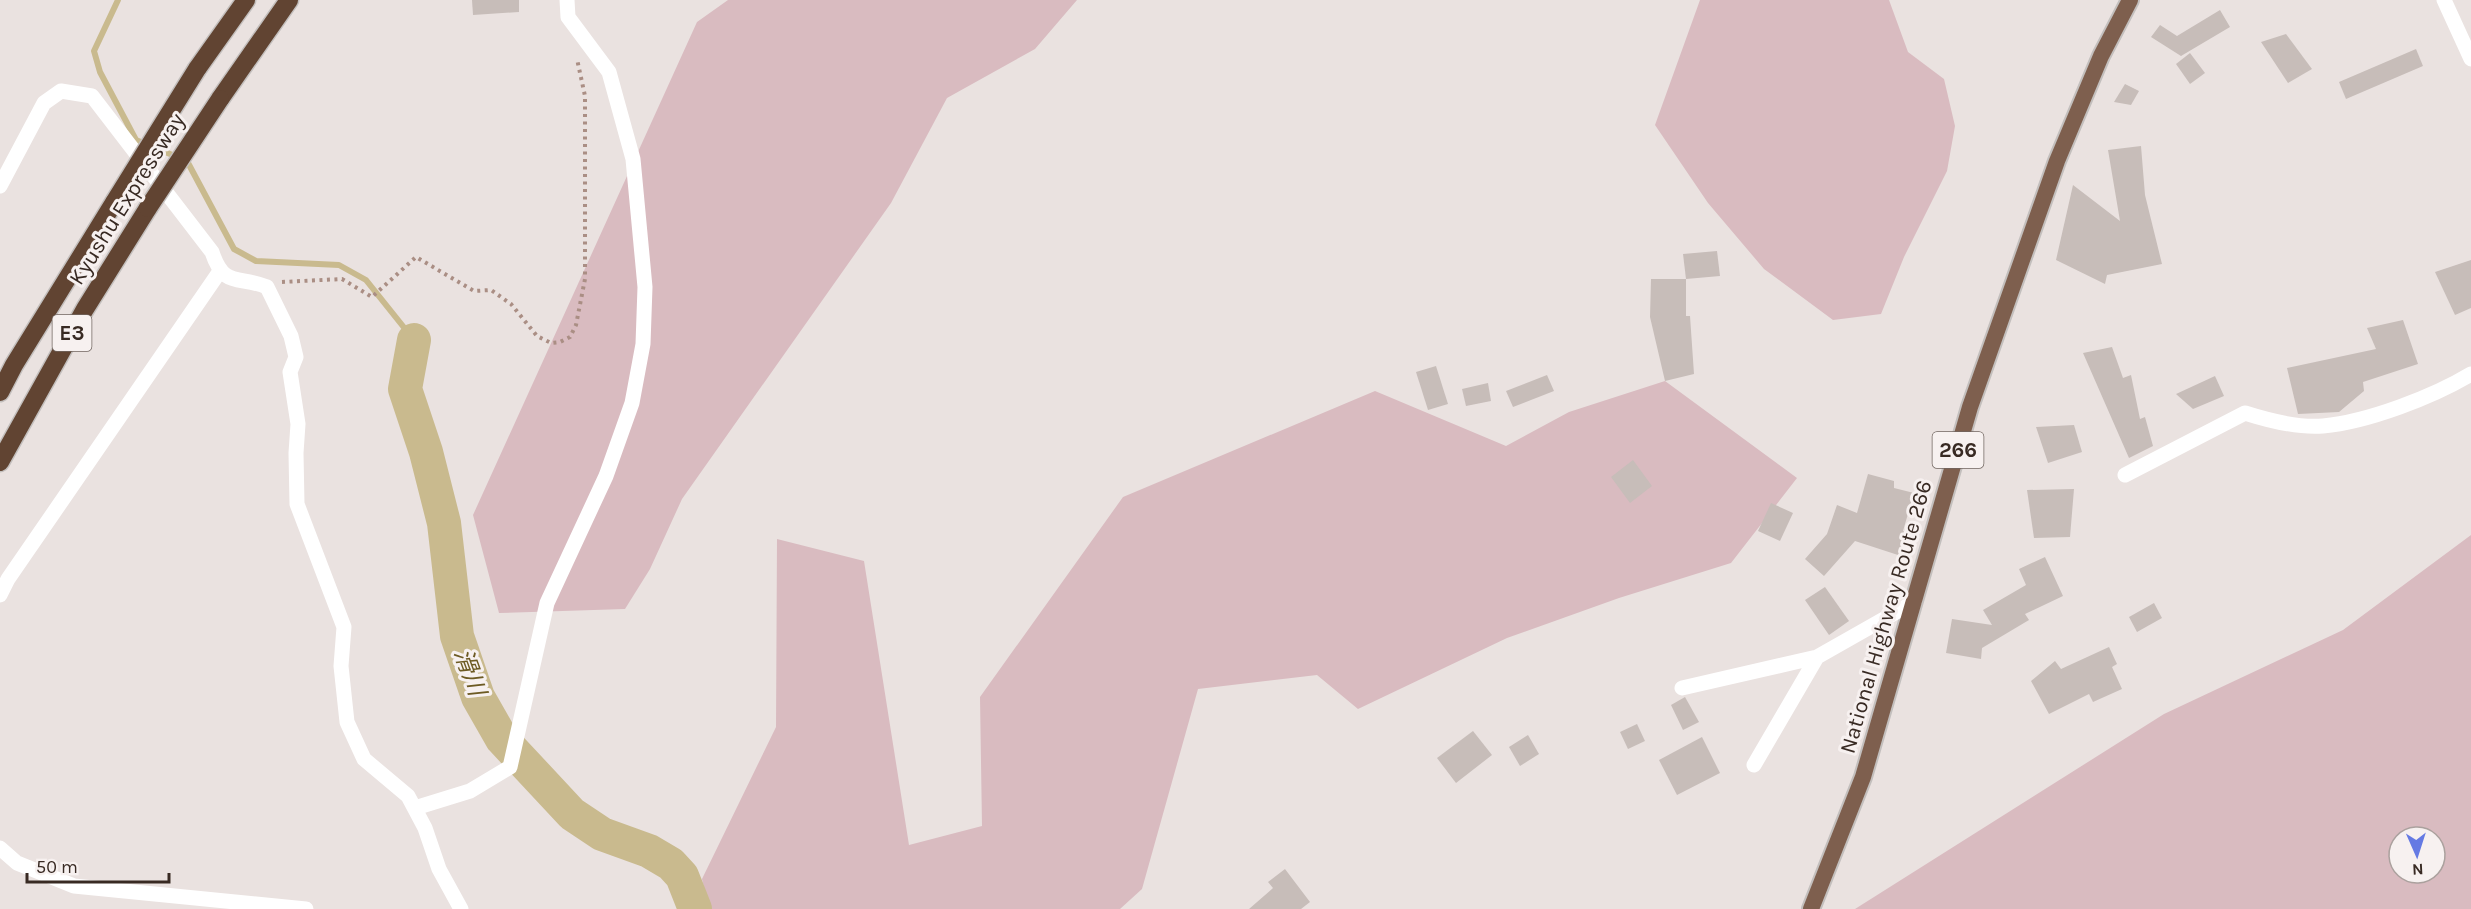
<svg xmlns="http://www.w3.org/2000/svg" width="2471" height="909" viewBox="0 0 2471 909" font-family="Karla,'Noto Sans JP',sans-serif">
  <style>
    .green { fill: #d9bbc0; fill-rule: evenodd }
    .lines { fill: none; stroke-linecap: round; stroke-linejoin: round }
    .stream { stroke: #c9ba8e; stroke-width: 6 }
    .river { stroke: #c9ba8e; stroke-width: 34 }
    .building { fill: #c7bdb9 }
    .trunk-casing { stroke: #c3bfbd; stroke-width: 20 }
    .motorway-casing { stroke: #c3bfbd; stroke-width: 21 }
    .path { stroke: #aa8e84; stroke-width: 4; stroke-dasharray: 3 4.5; stroke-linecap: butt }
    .minor { stroke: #fff; stroke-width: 15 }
    .trunk { stroke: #7e5f4e; stroke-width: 16 }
    .motorway { stroke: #614432; stroke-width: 18 }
    .motorway-bridge-casing { stroke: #c3bfbd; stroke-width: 21; stroke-linecap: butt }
    .motorway-bridge { stroke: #614432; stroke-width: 18 }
    .labels { text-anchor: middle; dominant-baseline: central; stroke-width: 6; stroke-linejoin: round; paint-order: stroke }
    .shield { fill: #f7f1f0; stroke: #716660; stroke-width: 1.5 }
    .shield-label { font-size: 21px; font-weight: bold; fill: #382a23 }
    .street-label { font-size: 22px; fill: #382a23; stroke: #f7f1f0 }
    .water-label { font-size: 24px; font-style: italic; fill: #6d5b24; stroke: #f7f1f0 }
  </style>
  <rect width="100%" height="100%" fill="#eae2e0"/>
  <g class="green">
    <polygon points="728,0 1077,0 1035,49 947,98 891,203 682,499 650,569 625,609 499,613 473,515 697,22"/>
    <polygon points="1700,0 1889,0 1908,52 1944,79 1955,126 1947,171 1904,257 1881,314 1833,320 1764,269 1708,203 1655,125"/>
    <polygon points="1665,381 1797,478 1731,563 1619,598 1507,638 1358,709 1317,675 1198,689 1142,889 1120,909 709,909 702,879 776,727 777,539 864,561 909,845 982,826 980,697 1123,497 1375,391 1506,446 1569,412"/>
    <path d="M 2471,535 L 2471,909 L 1855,909 L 2164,714 L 2343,630 ZM 2399,837 L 2435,837 L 2435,873 L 2399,873 Z"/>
  </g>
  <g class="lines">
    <polyline class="stream" points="118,0 94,51 100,72 136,140 187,161 234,249 256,261 339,265 366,280 414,340"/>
    <polyline class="river" points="414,340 405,389 426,452 444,523 457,636 478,697 502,739 572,814 602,834 649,851 671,864 682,876 695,909"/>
  </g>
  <g class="building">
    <polygon points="472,0 519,0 519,12 473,15"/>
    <polygon points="2220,10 2230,27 2181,56 2151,37 2160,25 2177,36"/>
    <polygon points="2286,34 2312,69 2288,83 2261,42"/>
    <polygon points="2416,49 2423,66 2346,99 2339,82"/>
    <polygon points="2190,53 2205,73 2190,84 2176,64"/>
    <polygon points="2125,84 2139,91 2131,105 2114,102"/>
    <polygon points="2141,146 2145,195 2162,264 2107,275 2105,284 2056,260 2073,185 2120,221 2108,150"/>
    <polygon points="1717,251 1720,276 1686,279 1683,254"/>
    <polygon points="2471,260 2471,308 2455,315 2435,272"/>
    <polygon points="1651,279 1686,279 1686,316 1690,316 1694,374 1665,381 1650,317"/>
    <polygon points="2403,320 2418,364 2363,382 2364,391 2339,412 2298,414 2287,368 2376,349 2367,328"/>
    <polygon points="2112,347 2123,378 2131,375 2140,419 2145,417 2153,446 2129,458 2083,353"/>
    <polygon points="1436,366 1448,404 1428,410 1416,372"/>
    <polygon points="1547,375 1554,391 1513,407 1506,391"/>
    <polygon points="2215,376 2224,396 2193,409 2176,394"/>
    <polygon points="1488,383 1491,401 1466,406 1462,389"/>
    <polygon points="2074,425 2082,452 2048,463 2036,427"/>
    <polygon points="1633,460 1652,486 1630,503 1611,477"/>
    <polygon points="1868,474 1894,481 1894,488 1914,493 1903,531 1907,532 1898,555 1855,541 1824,576 1805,559 1827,534 1837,505 1857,513"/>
    <polygon points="2074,489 2070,537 2034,538 2027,490"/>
    <polygon points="1771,503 1793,513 1780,541 1758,531"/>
    <polygon points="2045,557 2063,596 2025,614 2029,620 1982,648 1981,659 1946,653 1952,619 1992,625 1983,610 2026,585 2019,569"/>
    <polygon points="1825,587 1849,621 1829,635 1805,600"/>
    <polygon points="2154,603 2162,618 2137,632 2129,617"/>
    <polygon points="2109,647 2117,664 2112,667 2122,689 2093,702 2089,694 2049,714 2031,681 2055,661 2061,669"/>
    <polygon points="1685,697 1699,722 1683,730 1671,705"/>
    <polygon points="1637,724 1645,741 1628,749 1620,732"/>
    <polygon points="1473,731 1492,755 1456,783 1437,758"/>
    <polygon points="1528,735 1539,754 1520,766 1509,747"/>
    <polygon points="1702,737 1720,773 1677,795 1659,760"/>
    <polygon points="1285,869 1310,902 1301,909 1249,909 1273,888 1268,882"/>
  </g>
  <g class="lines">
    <defs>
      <polyline id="trunk" points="1811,909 1863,777 1970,407 2057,161 2101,56 2130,0"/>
      <g id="motorway">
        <polyline points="197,69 246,0"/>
        <polyline points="220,99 289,0"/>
        <polyline points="0,392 14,365 115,201"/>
        <polyline points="0,462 85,309 148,208"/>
      </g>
    </defs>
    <use href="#trunk" class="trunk-casing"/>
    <use href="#motorway" class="motorway-casing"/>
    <polyline class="path" points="282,282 342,279 372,297 416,257 474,291 491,290 511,304 537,336 551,343 560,342 570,337 576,325 585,279 585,96 577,59"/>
    <g class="minor">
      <polyline points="2444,0 2471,59"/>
      <path d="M 0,186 L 44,103 L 61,91 L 92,96 L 212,252 C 224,289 239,275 267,287 L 291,336 L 296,357 L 290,372 L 298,424 L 296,453 L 297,504 L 344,627 L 341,666 L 347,722 L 364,759 L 408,796 L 425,828 L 439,869 L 461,909"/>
      <path d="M 2125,475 L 2245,413 C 2267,420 2300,428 2323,426 C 2367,422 2433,397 2471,374"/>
      <polyline points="0,595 8,579 220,271"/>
      <polyline points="1682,688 1817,657 1754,765 1817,657 1914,602"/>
      <polyline points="415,808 470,791 510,767 547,603 606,476 632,403 643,344 645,287 633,159 609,72 568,17 567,0"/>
      <polyline points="0,848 17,863 74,886 306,909"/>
    </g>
    <use href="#trunk" class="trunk"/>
    <use href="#motorway" class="motorway"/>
    <defs>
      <g id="motorway-bridge">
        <polyline points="115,201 197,69"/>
        <polyline points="148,208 220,99"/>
      </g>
    </defs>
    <use href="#motorway-bridge" class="motorway-bridge-casing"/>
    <use href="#motorway-bridge" class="motorway-bridge"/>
  </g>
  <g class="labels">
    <g class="shield">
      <rect x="52.5" y="315" width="39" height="36" rx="4.5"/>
      <rect x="1932.5" y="432" width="51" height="36" rx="4.5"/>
    </g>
    <g class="shield-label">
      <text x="72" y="333">E3</text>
      <text x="1958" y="450">266</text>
    </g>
    <g class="street-label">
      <text transform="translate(127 199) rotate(-58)">Kyushu Expressway</text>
      <text transform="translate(1886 617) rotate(-74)">National Highway Route 266</text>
    </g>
    <g class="water-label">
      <text transform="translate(470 672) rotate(70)">滑川</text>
    </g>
  </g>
  <g transform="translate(2417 855) rotate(177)"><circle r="28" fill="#f7f1f0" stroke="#aba19e" stroke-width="1.5"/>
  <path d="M0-4.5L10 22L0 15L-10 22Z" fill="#657ae3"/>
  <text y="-9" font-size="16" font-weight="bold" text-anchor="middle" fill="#382a23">N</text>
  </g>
  <path d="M27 873v9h142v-9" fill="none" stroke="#382a23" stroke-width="3"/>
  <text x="36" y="873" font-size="18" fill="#382a23" stroke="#f7f1f0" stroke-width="4.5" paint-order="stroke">50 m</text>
</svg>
